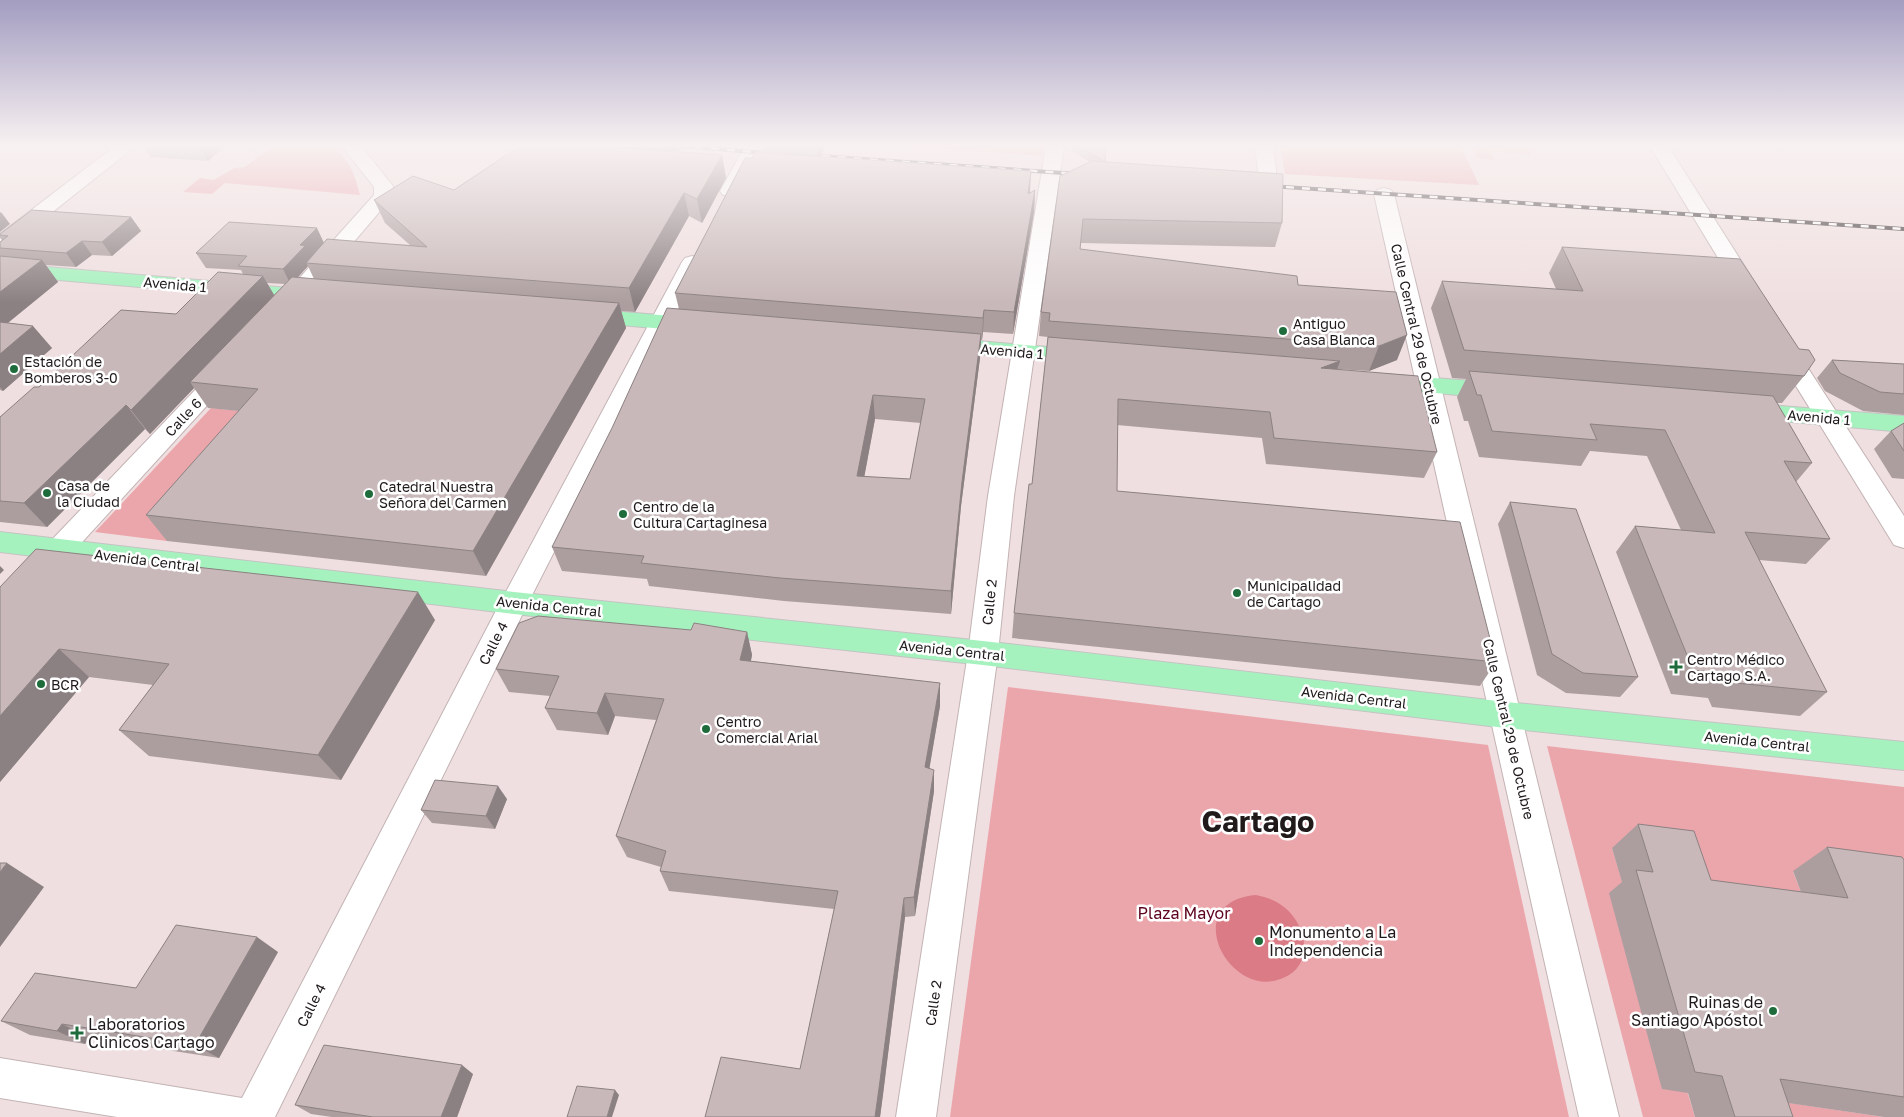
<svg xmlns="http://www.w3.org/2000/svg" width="1904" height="1117" viewBox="0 0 1904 1117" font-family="'Golos Text',sans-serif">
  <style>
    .green { fill: #eba6ac }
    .water { fill: #db7b86 }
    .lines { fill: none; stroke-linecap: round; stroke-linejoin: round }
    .minor-casing { stroke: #c3b3b4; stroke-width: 2 }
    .major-casing { stroke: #c5c3c4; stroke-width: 2 }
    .minor { fill: #fff; fill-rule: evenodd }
    .major { fill: #a6f2be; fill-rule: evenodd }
    .rail-casing { stroke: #383031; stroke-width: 4 }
    .rail { stroke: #fff; stroke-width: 2.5; stroke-dasharray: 8; stroke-linecap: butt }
    .wall { fill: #ac9e9f; fill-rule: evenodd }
    .shaded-wall { fill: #8c8182 }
    .building { fill: #c8b8b9; stroke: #8c8182; fill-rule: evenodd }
    .poi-dot { fill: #1e6c3b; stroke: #fff; stroke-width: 2 }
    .labels { text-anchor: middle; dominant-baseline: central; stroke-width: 5; stroke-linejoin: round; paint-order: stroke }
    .street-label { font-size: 14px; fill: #201a1b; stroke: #fff }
    .poi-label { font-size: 14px; fill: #201a1b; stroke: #fff; text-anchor: start }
    .near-park-label { font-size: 16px; fill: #5d031e; stroke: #fff }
    .near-poi-label { font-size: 16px; fill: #201a1b; stroke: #fff; text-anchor: start }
    .near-town-label { font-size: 29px; font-weight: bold; fill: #201a1b; stroke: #fff }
  </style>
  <rect width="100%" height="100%" fill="#f0dfe0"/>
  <g class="green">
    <path d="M 275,146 L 333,146 C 351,162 354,173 360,195 L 225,183 L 212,194 L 183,192 L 200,178 L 214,180 L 234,168 L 245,167 L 259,156 Z"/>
    <polygon points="913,146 1043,146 1042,156"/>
    <polygon points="1280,146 1461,146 1479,185 1285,174"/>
    <polygon points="1472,146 1527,146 1531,155 1490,151 1495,160 1477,158"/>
    <polygon points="211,408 404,427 259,433 167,541 95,532"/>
    <polygon points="1008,687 1488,745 1569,1117 950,1117"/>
    <polygon points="1547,746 1904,787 1904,933 1793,872 1813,921 1612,848 1695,1117 1643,1117"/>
    <polygon points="1743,1096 1884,1117 1750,1117"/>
  </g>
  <path class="water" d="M 1256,895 C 1266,897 1275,900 1284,907 C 1307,925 1315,965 1283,978 C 1230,1002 1177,902 1256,895 Z"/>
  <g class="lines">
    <defs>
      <g id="minor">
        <polygon points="115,146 136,146 7,248 0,250 0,234"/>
        <polygon points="342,146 361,146 393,186 393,196 294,312 286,314 278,312 275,307 278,302 374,195 374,187"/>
        <polygon points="745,146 763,146 737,195 723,195 720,191"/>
        <polygon points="1046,146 1064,146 1014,496 998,653 936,1117 896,1117 968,653 988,496"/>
        <polygon points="1255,146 1273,146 1277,179 1275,183 1261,183 1259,179"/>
        <polygon points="1650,146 1668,146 1759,289 1756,294 1748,295 1740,294"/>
        <polygon points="1384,188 1391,190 1394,194 1619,1117 1579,1117 1374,194 1377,190"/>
        <polygon points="692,256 699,258 702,262 528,603 275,1117 117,1117 0,1098 0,1058 242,1098 500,603 682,262 685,258"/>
        <polygon points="1783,340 1791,342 1904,516 1904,548 1894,545 1772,347 1775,342"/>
        <polygon points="226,364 234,366 238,371 234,376 10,621 0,624 0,594 218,366"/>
      </g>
      <g id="major">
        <polygon points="0,263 313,290 321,291 324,296 321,301 313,302 0,275"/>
        <polygon points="585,309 697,318 705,320 708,325 705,330 697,332 577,321 574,316 577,311"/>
        <polygon points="944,338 1083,350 1091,352 1094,357 1091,362 1083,364 936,350 933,345 936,340"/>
        <polygon points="1382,374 1499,383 1507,386 1511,391 1507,396 1499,399 1374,387 1370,382 1374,377"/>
        <polygon points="1746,403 1904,416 1904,432 1737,417 1734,411 1737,405"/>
        <polygon points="0,532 514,592 983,641 1506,702 1904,742 1904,770 1506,728 983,665 514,614 0,552"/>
      </g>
    </defs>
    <use href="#minor" class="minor-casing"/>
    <use href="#major" class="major-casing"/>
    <use href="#minor" class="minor"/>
    <use href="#major" class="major"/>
    <defs>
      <g id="rail">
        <polyline points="679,146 779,154"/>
        <polyline points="806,155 1078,174"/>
        <polyline points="1270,186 1904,229"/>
      </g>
    </defs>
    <use href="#rail" class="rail-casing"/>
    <use href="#rail" class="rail"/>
  </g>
  <g class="wall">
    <polygon points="143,146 225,146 208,161 150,157"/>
    <path d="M 520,146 L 689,146 L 689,147 L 676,152 L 722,155 L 726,178 L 702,223 L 689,216 L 635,312 L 621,311 L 626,328 L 486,576 L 167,541 L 146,515 L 239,411 L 208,408 L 194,388 L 150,434 L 145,429 L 47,527 L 0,522 L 0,417 L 39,387 L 176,314 L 243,274 L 241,270 L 206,268 L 196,253 L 324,242 L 410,245 L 385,223 L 374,200 L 454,190 ZM 308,266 L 314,279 L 298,277 ZM 267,283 L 285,284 L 274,295 Z"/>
    <path d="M 764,146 L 825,146 L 821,157 L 1030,193 L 1035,190 L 1034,212 L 1013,334 L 983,332 L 982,340 L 981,340 L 980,358 L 961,506 L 951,614 L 784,601 L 649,586 L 647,579 L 562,571 L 552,547 L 679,309 L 675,293 L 752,158 L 765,153 ZM 875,419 L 921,423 L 910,479 L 864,477 Z"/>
    <polygon points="1072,146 1106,146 1105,162 1282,223 1275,247 1081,243 1080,249 1298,285 1397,360 1369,371 1337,369 1337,370 1437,452 1424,478 1266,464 1262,438 1117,425 1117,491 1496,662 1480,686 1012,638 1014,613 1032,484 1048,337 1039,336 1041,312 1090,162 1072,151"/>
    <polygon points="131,217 141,231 112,256 92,255 76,267 46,265 58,282 8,323 52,348 3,391 0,390 0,242 2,240 0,238 0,234"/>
    <polygon points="1562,247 1804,376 1782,403 1777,403 1812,463 1796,482 1830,539 1806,564 1759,560 1827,692 1800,716 1712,707 1708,698 1671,694 1616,552 1635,526 1681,530 1647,456 1590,451 1581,466 1479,457 1468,421 1464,421 1457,397 1466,379 1452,378 1431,308 1442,281 1556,289 1549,273"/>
    <polygon points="1832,360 1904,364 1904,415 1863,411 1825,391 1817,378"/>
    <polygon points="1904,423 1904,479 1892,478 1874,449 1891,431"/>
    <polygon points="1510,502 1638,677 1620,697 1566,693 1537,675 1498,524"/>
    <polygon points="0,587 435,620 341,780 149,756 119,730 153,685 89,677 0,782"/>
    <polygon points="747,632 752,655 751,661 940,683 940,706 929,769 934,791 915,916 905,917 880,1117 705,1117 800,1069 834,909 669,891 660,871 661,867 627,857 616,836 656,720 615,716 608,735 557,730 545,708 550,696 509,692 496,669"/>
    <polygon points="507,799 495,829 432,823 421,810"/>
    <polygon points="1638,824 1711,880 1801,892 1793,871 1827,847 1904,860 1904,1117 1884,1117 1788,1103 1793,1117 1695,1117 1688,1093 1662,1089 1609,893 1622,882 1612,848"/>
    <polygon points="278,952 219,1058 89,1038 85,1044 30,1035 1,1021 136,988"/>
    <polygon points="473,1074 457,1117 332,1117 311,1114 295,1105"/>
  </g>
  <g class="shaded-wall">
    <polygon points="199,146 225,146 208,161"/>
    <polygon points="624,146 689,146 689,147 625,171 619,148"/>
    <polygon points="818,146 825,146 818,163 817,148"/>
    <polygon points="722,155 726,178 702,223 697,199"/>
    <polygon points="1031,171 1030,193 1028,194"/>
    <polygon points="1035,190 1034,212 1013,334 1014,312"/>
    <polygon points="684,193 689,216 635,312 629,288"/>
    <polygon points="1,212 10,224 0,232 0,213"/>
    <polygon points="131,217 141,231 112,256 102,242"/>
    <polygon points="317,228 324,243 311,257 313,261 306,263 308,266 291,285 283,269 300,245"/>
    <polygon points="82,241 92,255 76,267 66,253"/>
    <polygon points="42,260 58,282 0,329 0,292"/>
    <polygon points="263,276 277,300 190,382 194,388 150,434 131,410"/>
    <polygon points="619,303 626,328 486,576 473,551"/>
    <polygon points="984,310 983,332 982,340 983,318"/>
    <polygon points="33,326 52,348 3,391 0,387 0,354"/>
    <polygon points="981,334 980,358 961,506 951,614 951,591 962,482"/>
    <polygon points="1407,335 1397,360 1369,371 1379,346"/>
    <polygon points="1340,361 1331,387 1321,368"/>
    <polygon points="873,395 875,419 860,500 857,476"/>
    <polygon points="126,405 145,429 47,527 24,503"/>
    <polygon points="0,566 4,570 0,574"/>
    <polygon points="418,592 435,620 341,780 318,755"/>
    <polygon points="747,632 752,655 746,683 740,660"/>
    <polygon points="59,649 89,677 0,782 0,716"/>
    <polygon points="940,683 940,706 926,789 925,767"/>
    <polygon points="605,693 615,716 608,735 597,713"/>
    <polygon points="934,770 934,791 915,916 914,897"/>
    <polygon points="498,786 507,799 495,829 486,816"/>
    <polygon points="7,863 44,887 0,947 0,872"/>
    <polygon points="904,898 905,917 883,1095 880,1117 875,1117"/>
    <polygon points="257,937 278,952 219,1058 195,1045"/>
    <polygon points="62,1024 89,1038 85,1044 57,1031"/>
    <polygon points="462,1065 473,1074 457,1117 441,1117"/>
    <polygon points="615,1090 619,1095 612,1117 607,1117"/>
  </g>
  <g class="building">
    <polygon points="520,146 624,146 619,148 722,155 697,199 684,193 629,288 306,263 327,239 427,247 374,200 413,176 454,190"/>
    <polygon points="792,146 818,146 817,148"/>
    <polygon points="1078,146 1106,146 1105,162"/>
    <polygon points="755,152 1031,171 1028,194 1035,190 1014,312 984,310 983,318 675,293 745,158 752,158"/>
    <polygon points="1092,161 1283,174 1282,223 1083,219 1080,249 1297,276 1298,285 1396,292 1407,335 1379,346 1049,321 1050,313 1041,312 1060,176"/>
    <polygon points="32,210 131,217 102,242 82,241 66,253 0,248 0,242 8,236 0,235 0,234"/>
    <polygon points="229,222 317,228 300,245 305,246 283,269 238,266 247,256 196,253"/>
    <polygon points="1562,247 1740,259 1799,349 1809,350 1815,360 1804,376 1464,350 1442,281 1583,291"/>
    <polygon points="0,256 42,260 0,292"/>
    <polygon points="218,272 263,276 131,410 126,405 24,503 0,501 0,417 34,387 39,387 121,310 176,314"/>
    <polygon points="292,277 619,303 473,551 146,515 258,389 190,382"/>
    <path d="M 667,308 L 981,334 L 962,482 L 951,591 L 780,578 L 641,563 L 644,556 L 552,547 L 612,428 ZM 873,395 L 925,399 L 910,479 L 857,476 Z"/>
    <polygon points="0,322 33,326 0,354"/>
    <polygon points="1048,337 1340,361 1321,368 1418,376 1437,452 1274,438 1270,412 1118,399 1117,491 1460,522 1496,662 1014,613 1029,484 1032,484"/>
    <polygon points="1832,360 1904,364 1904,394 1880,392 1840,373"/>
    <polygon points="1469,371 1773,396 1812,463 1784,461 1830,539 1745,532 1827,692 1736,683 1732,674 1693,670 1635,526 1715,533 1665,430 1590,424 1597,440 1492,431 1481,395 1477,395"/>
    <polygon points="1904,423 1904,451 1891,431"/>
    <polygon points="1510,502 1576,509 1638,677 1583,673 1552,654"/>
    <polygon points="36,549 418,592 318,755 119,730 169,664 59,649 0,716 0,587"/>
    <polygon points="538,616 691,630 694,623 747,632 740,660 940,683 925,767 934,770 914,897 904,898 880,1081 875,1117 705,1117 721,1057 800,1069 838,891 660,871 666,851 616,836 664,699 605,693 597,713 545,708 559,676 496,669 519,623"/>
    <polygon points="435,780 498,786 486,816 421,810"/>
    <polygon points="1638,824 1694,831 1711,880 1848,898 1827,847 1902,857 1904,860 1904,1097 1780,1079 1793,1117 1735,1117 1722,1076 1695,1072 1636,870 1653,872"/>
    <polygon points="0,863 7,863 0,872"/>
    <polygon points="176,925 257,937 195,1045 62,1024 57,1031 1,1021 35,973 136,988"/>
    <polygon points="324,1045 462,1065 441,1117 373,1117 295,1105"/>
    <polygon points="577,1086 615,1090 607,1117 567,1117"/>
  </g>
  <linearGradient id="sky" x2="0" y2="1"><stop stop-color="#a39dc1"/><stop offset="0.48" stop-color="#f8f1f1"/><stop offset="1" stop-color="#f8f1f1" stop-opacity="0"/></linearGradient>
  <rect width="1904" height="303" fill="url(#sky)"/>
  <g class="poi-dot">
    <circle cx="1283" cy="331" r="5"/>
    <circle cx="14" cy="369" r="5"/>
    <circle cx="47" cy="493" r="5"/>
    <circle cx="369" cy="494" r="5"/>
    <circle cx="623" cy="514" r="5"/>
    <circle cx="1237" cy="593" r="5"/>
    <path d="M1673.5 659.5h5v5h5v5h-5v5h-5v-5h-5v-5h5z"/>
    <circle cx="41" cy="684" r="5"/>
    <circle cx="706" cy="729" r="5"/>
    <circle cx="1259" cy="941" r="5"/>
    <circle cx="1773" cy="1011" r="5"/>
    <path d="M74.5 1025.5h5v5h5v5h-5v5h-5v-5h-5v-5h5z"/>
  </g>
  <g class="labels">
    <g class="street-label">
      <text transform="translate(175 284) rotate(5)">Avenida 1</text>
      <text transform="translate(1417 334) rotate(77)">Calle Central 29 de Octubre</text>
      <text transform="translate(1012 351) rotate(5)">Avenida 1</text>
      <text transform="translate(183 417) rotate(-47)">Calle 6</text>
      <text transform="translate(1819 417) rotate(5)">Avenida 1</text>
      <text transform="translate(147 560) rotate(7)">Avenida Central</text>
      <text transform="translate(989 602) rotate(-84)">Calle 2</text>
      <text transform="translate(549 606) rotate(6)">Avenida Central</text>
      <text transform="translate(493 643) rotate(-63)">Calle 4</text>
      <text transform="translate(952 650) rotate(6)">Avenida Central</text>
      <text transform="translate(1354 697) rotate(7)">Avenida Central</text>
      <text transform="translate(1509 729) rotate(77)">Calle Central 29 de Octubre</text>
      <text transform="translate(1757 741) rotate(6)">Avenida Central</text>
      <text transform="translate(933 1003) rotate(-82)">Calle 2</text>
      <text transform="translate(311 1005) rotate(-63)">Calle 4</text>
    </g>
    <g class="poi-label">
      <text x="1293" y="323">Antiguo<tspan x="1293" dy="16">Casa Blanca</tspan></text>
      <text x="24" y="361">Estación de<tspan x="24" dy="16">Bomberos 3-0</tspan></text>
      <text x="57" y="485">Casa de<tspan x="57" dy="16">la Ciudad</tspan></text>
      <text x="379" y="486">Catedral Nuestra<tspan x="379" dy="16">Señora del Carmen</tspan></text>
      <text x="633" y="506">Centro de la<tspan x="633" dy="16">Cultura Cartaginesa</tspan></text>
      <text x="1247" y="585">Municipalidad<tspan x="1247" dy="16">de Cartago</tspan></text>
      <text x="1687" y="659">Centro Médico<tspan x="1687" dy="16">Cartago S.A.</tspan></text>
      <text x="51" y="684">BCR</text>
      <text x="716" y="721">Centro<tspan x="716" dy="16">Comercial Arial</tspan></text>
    </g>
    <g class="near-park-label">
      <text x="1184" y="913">Plaza Mayor</text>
    </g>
    <g class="near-poi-label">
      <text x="1269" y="932">Monumento a La<tspan x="1269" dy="18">Independencia</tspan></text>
      <text x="1763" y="1002" text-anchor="end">Ruinas de<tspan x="1763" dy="18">Santiago Apóstol</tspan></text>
      <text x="88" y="1024">Laboratorios<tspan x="88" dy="18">Clinicos Cartago</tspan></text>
    </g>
    <g class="near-town-label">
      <text x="1258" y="821">Cartago</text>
    </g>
  </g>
</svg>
